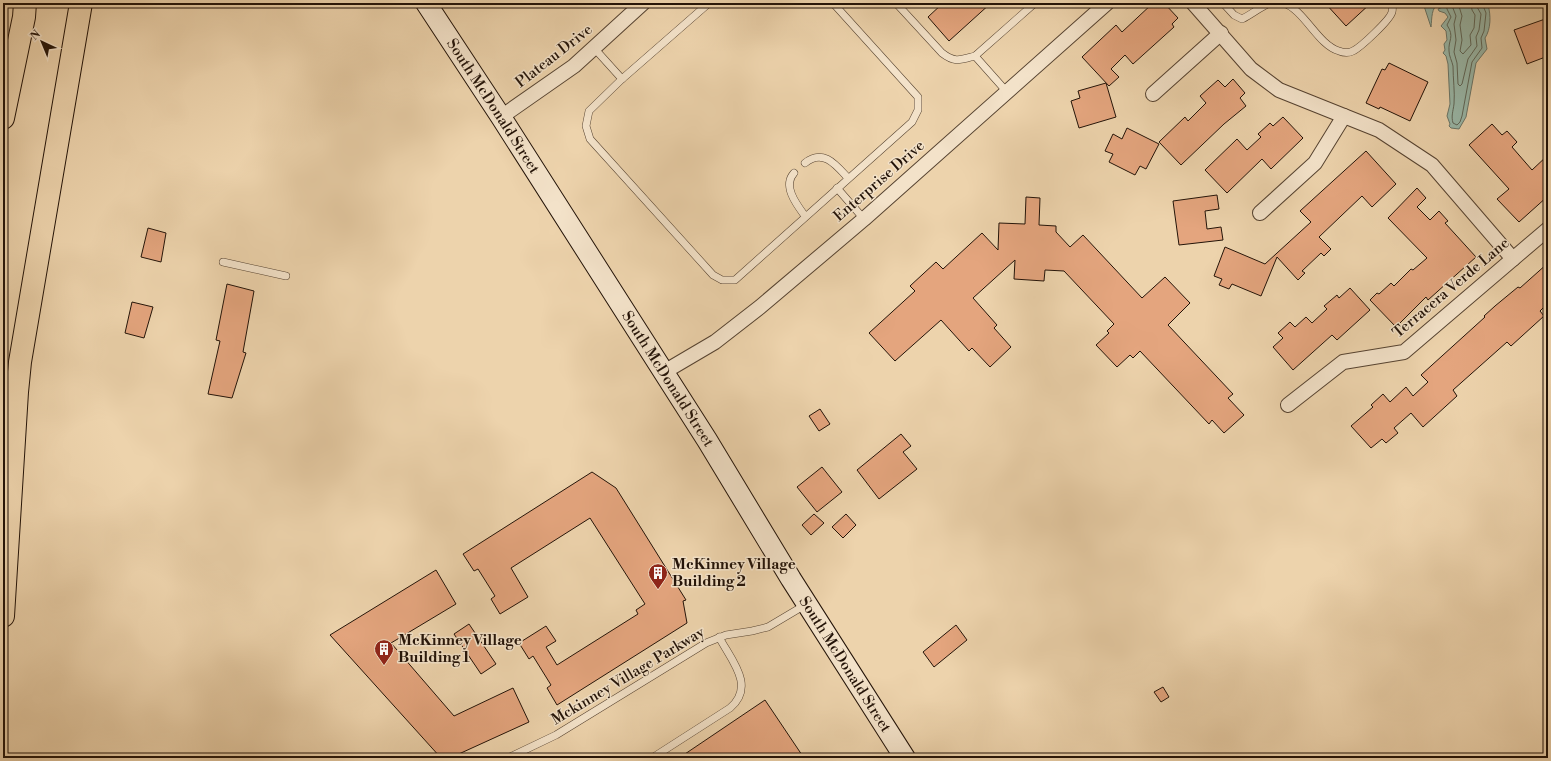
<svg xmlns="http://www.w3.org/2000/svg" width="1551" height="761" viewBox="0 0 1551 761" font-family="'Libre Bodoni',serif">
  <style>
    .water { fill: #99b8a9; stroke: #6a7669 }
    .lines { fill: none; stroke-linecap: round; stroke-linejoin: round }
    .shore { stroke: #5e6658; stroke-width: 1 }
    .building { fill: #e4a57e; stroke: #231308 }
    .service-casing { stroke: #564331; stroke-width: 8 }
    .minor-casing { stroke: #564331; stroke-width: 16 }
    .secondary-casing { stroke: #231308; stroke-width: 22 }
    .motorway-casing { stroke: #231308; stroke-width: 24 }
    .service { stroke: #f3e2c9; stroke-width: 7 }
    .minor { stroke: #f3e2c9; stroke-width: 14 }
    .secondary { stroke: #f3e2c9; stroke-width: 20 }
    .motorway { stroke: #edd3ac; stroke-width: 22 }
    .labels { text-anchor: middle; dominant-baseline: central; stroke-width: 3; stroke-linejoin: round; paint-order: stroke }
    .street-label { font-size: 15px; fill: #231308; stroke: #f3e2c9 }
    .poi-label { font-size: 15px; font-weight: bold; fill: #231308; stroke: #f3e2c9; text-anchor: start }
  </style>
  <rect width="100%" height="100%" fill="#edd3ac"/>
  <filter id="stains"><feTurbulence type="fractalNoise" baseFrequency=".005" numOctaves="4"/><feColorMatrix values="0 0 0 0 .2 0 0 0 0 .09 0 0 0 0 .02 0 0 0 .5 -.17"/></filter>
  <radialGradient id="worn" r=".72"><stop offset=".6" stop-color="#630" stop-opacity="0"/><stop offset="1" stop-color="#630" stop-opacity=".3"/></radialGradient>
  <g class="water">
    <path d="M 1423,3 L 1439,3 C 1431,8 1432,18 1431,27 Z"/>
    <path d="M 1440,3 L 1481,3 L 1488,5 C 1491,15 1491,29 1485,38 L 1487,49 L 1476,63 L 1466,117 L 1459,129 L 1451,128 L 1449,126 L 1450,124 L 1447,116 L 1450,104 L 1448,64 L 1446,56 L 1443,53 L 1445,50 L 1444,44 L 1447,40 L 1446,31 L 1441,26 L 1448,17 L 1445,13 L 1439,11 L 1438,9 L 1443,7 Z"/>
  </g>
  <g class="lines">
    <g class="shore">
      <path d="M 1446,3 L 1447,9 L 1451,17 L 1447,25 C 1455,37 1448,40 1449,51 C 1449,56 1452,61 1453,66 C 1453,79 1455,92 1454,104 C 1453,112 1451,116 1453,123 L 1457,125 L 1460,122 L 1462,116 L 1472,62 L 1482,48 L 1481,38 L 1484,31 L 1486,13 L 1482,3"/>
      <polyline points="1451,3 1456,16 1454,24 1456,40 1454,52 1457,63 1458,84 1460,86 1462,84 1468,59 1477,46 1476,37 1479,30 1481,14 1477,7 1477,3"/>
      <polyline points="1458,3 1462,16 1460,25 1462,40 1460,51 1463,54 1471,45 1470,35 1474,28 1475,15 1472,10 1471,3"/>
    </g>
  </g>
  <g class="building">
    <polygon points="943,3 991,3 949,41 928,17"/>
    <polygon points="1153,3 1164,3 1178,18 1172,24 1174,27 1133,64 1125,55 1111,69 1119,77 1109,86 1082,57 1116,25 1122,32"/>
    <polygon points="1325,3 1371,3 1346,26"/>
    <polygon points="1548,18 1548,56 1527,64 1514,30"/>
    <polygon points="1389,63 1428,82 1410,121 1380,107 1379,109 1366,103 1382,69 1385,70"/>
    <polygon points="1233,79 1245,93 1240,98 1246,106 1224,124 1181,165 1159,142 1185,117 1188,121 1206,103 1200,96 1218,80 1225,87"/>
    <polygon points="1106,83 1116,117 1079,128 1071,101 1080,98 1078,91"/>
    <polygon points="1283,117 1303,138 1271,169 1262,159 1227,193 1205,170 1237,139 1247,150 1261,137 1258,134 1270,123 1273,126"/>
    <polygon points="1492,124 1502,135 1507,131 1517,142 1512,147 1532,170 1548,155 1548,196 1519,222 1497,199 1509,189 1469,145"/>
    <polygon points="1127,128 1159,144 1146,169 1140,166 1135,175 1109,162 1113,154 1105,151 1113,134 1122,139"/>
    <polygon points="1366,151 1396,184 1372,207 1362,196 1319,237 1331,249 1324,256 1321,253 1302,271 1305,273 1298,280 1277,257 1261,296 1232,284 1229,289 1219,285 1222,279 1214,276 1225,247 1265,264 1311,222 1300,211"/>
    <polygon points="1417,188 1426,198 1417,207 1430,220 1439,211 1448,221 1445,223 1476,257 1428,300 1426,297 1396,327 1370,300 1377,293 1379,294 1391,283 1394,286 1411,269 1413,270 1427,258 1388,218"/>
    <polygon points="1217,195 1219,209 1205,211 1207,229 1221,227 1223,240 1179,245 1173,201"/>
    <polygon points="1026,197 1040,198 1039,225 1056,226 1056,232 1070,247 1083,235 1142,298 1165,277 1190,303 1168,325 1233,394 1228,398 1244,415 1224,433 1212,420 1209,424 1140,351 1133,358 1130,355 1117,367 1096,345 1109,333 1107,331 1114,324 1064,271 1045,270 1044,281 1014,279 1015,260 973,298 997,325 994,328 1011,347 990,367 972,348 969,351 941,320 895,361 869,333 915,291 910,286 936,262 943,269 982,233 998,250 999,223 1025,224"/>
    <polygon points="148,228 166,233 161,262 141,257"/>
    <polygon points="1548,263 1548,303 1540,311 1544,316 1511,346 1507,342 1453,390 1457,396 1423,427 1411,413 1394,428 1398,433 1386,443 1382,439 1371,448 1351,426 1373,407 1371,405 1383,394 1390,402 1406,387 1413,396 1428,382 1421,375 1485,317 1484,316 1495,306 1518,287 1520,288"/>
    <polygon points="227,284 254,291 243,352 246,353 232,398 208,394 220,341 216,340"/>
    <polygon points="1350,288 1370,310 1337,340 1332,335 1293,370 1273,347 1283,338 1278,333 1290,322 1295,327 1306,317 1312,323 1327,309 1324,306 1337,295 1339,298"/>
    <polygon points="132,302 153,307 144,338 125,333"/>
    <polygon points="820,409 830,424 819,431 809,416"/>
    <polygon points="901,434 911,446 903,452 917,469 879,499 857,470"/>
    <polygon points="822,467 842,492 817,512 797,487"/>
    <polygon points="592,472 616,488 686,600 683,601 687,623 557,705 547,688 551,685 533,656 529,659 519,643 546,626 556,641 546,647 557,665 638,614 636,610 645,604 590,518 511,568 528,597 500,614 491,599 495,596 478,569 474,571 463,554"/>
    <polygon points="814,514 824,523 811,535 802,525"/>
    <polygon points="846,514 856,525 843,538 832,527"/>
    <polygon points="436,570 456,604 391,643 454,716 513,688 529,722 450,758 441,758 330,635"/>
    <polygon points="469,624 496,664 481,674 454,634"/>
    <polygon points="956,625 967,640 934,667 923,652"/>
    <polygon points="1163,687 1169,697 1161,702 1154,692"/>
    <polygon points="765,700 804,758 755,758 753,754 747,758 679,758"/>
  </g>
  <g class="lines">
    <defs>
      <g id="service">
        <polyline points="709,3 622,79 589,111 586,126 590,139 713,275 722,280 735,280 912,122 918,110 918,97 833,3"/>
        <path d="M 896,3 L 942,53 C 955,63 960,60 975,56 L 1035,3"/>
        <path d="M 1223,3 L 1234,15 L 1242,19 C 1252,14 1260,7 1270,3"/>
        <path d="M 1284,3 C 1305,11 1318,45 1339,51 C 1344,53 1349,53 1353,51 C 1361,47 1390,20 1392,12 C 1393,9 1392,6 1392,3"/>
        <polyline points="594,48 622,79"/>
        <polyline points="975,56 1007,92"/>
        <path d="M 805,163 C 823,148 836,165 848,178"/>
        <path d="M 794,173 C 782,186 797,205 805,216"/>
        <polyline points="837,188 864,219"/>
        <polyline points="223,262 286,276"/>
        <polyline points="508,758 556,735 706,643 726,635 752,631 768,627 805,605"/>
        <path d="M 652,758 L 730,708 C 756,686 731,660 719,637"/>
      </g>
      <g id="minor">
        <polyline points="1193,3 1251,69 1279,90 1379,130 1432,165 1513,259"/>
        <polyline points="1153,94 1221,33"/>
        <polyline points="501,117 574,66 643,3"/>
        <polyline points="1260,213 1315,163 1344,116"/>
        <polyline points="664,372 715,342 760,307 864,219 1107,3"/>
        <polyline points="1288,405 1343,362 1404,352 1548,229"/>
      </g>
      <g id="secondary">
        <path id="s1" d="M 426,3 L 501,117 L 707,440 L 791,579 L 905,758"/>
      </g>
      <g id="motorway">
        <polyline points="3,118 24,17 25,3"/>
        <polyline points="3,616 17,392 20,362 81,3"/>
      </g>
    </defs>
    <use href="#service" class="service-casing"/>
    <use href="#minor" class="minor-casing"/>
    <use href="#secondary" class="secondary-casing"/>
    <use href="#motorway" class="motorway-casing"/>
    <use href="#service" class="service"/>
    <use href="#minor" class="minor"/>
    <use href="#secondary" class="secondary"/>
    <use href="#motorway" class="motorway"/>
  </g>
  <defs>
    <symbol id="building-pin" viewBox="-11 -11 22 30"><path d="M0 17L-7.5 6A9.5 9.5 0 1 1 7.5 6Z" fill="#8f2418" stroke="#f3e2c9"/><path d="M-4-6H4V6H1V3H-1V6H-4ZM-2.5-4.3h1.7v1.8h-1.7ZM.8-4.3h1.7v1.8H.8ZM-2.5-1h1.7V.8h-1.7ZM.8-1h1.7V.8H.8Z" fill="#fff"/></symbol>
  </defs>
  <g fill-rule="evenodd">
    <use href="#building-pin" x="647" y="562" width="22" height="30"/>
    <use href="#building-pin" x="373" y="638" width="22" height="30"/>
  </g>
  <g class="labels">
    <g class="street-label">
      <text transform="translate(554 56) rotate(-38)">Plateau Drive</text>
      <text stroke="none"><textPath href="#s1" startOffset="123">South McDonald Street</textPath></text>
      <text transform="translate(879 181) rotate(-41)">Enterprise Drive</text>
      <text transform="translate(1451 288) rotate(-40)">Terracera Verde Lane</text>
      <text stroke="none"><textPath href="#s1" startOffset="447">South McDonald Street</textPath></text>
      <text stroke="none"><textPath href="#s1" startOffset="783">South McDonald Street</textPath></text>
      <text transform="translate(628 676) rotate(-31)">Mckinney Village Parkway</text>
    </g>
    <g class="poi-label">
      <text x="672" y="564">McKinney Village<tspan x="672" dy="17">Building 2</tspan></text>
      <text x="398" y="640">McKinney Village<tspan x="398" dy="17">Building 1</tspan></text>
    </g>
  </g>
  <rect width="1551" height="761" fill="none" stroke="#edd3ac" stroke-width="16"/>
  <rect x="4" y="4" width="1543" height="753" fill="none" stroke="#231308" stroke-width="2"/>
  <rect x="8" y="8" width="1535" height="745" fill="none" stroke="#231308"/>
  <g transform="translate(42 42) rotate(316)" stroke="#f3e2c9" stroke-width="3" paint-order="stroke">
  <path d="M0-3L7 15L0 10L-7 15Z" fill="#231308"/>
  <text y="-6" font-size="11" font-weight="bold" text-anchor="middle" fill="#231308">N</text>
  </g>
  <rect width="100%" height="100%" filter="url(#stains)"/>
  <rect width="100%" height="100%" fill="url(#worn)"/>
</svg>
